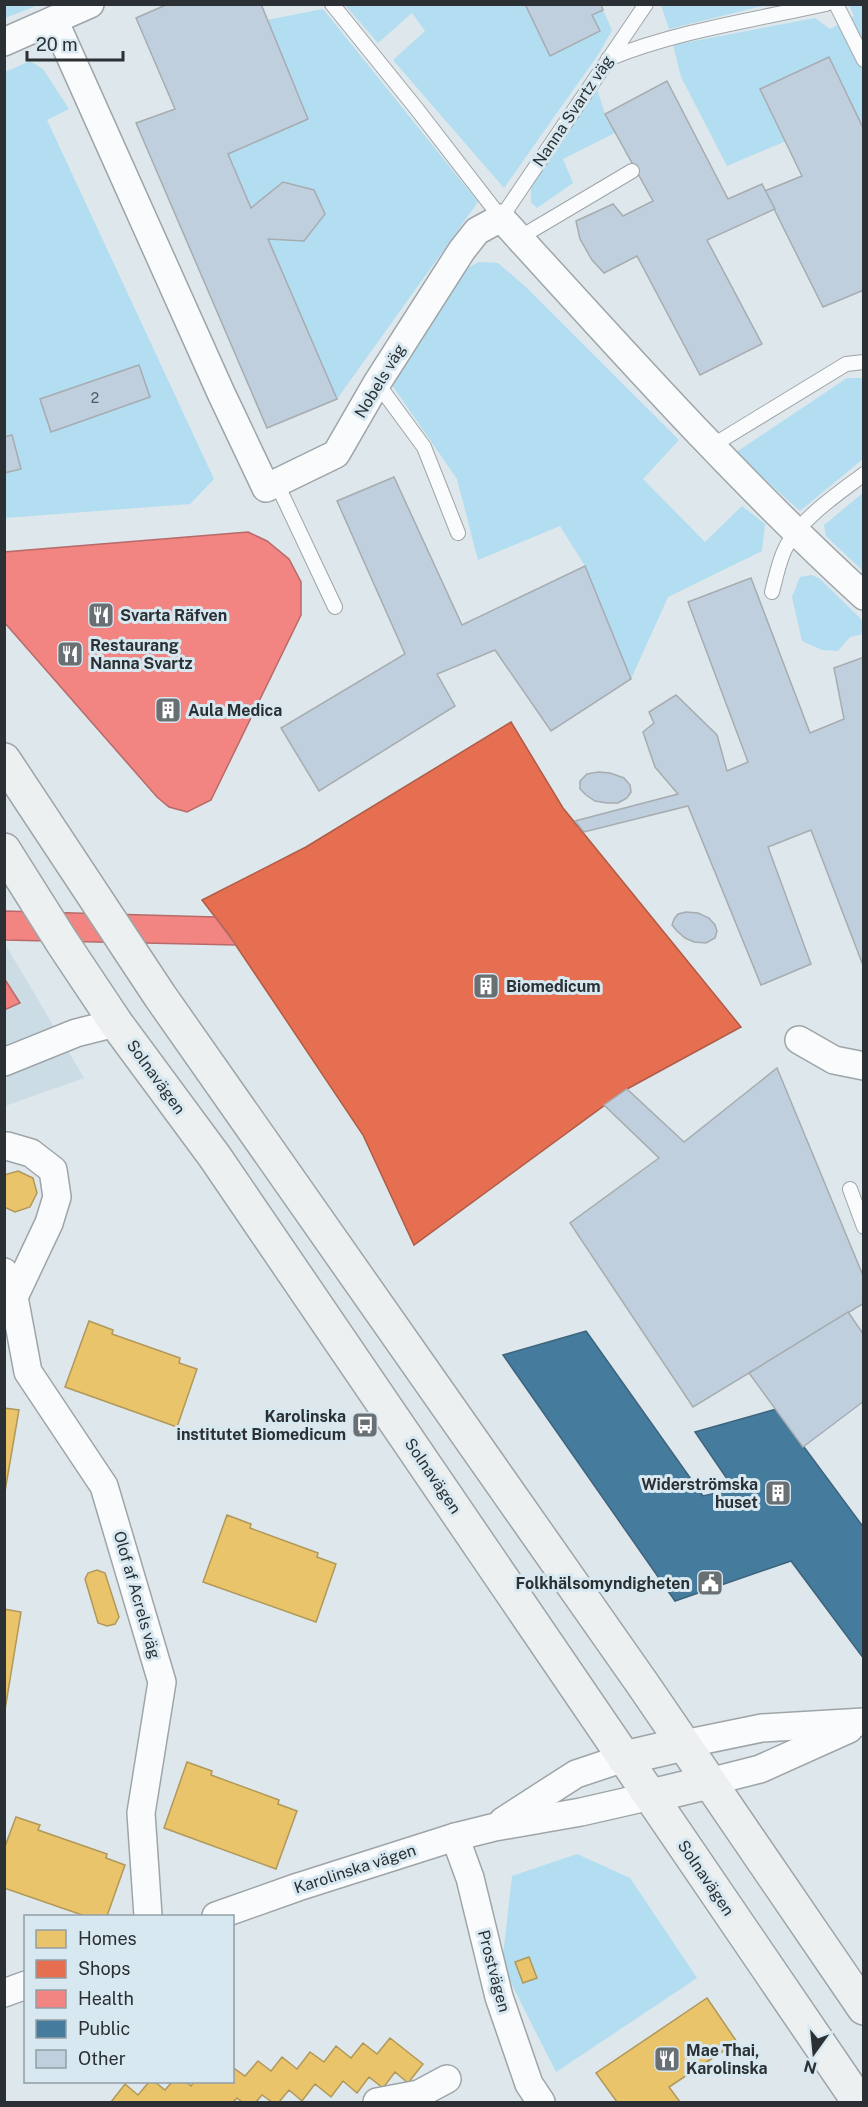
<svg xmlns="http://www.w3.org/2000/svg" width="868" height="2107" viewBox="0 0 868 2107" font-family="'Public Sans',sans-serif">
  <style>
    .built { fill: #cbdce5 }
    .green { fill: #b3ddf1 }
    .homes { fill: #e9c46a; stroke: #b0985a; stroke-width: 1.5 }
    .shops { fill: #e76f51; stroke: #ae5c48; stroke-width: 1.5 }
    .health { fill: #f28482; stroke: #b66b6a; stroke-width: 1.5 }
    .public { fill: #457b9d; stroke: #3d647d; stroke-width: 1.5 }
    .building { fill: #c0cfde; stroke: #a6acb0; stroke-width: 1.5 }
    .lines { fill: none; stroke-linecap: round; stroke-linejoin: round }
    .service-casing { stroke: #9ea5a8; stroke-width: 16 }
    .minor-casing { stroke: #9ea5a8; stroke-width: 30 }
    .secondary-casing { stroke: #9ea5a8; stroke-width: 36 }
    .service { stroke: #fafbfc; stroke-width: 14 }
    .minor { stroke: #fafbfc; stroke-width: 27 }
    .secondary { stroke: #ecf0f1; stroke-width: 33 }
    .labels { text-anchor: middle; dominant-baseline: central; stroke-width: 6; stroke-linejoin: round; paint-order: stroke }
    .number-label { font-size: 14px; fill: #50585e }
    .street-label { font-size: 16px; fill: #2a3033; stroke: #d8e8f1 }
    .poi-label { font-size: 16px; font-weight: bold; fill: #2a3033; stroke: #d8e8f1; text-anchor: start }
  </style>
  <rect width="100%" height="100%" fill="#dee7eb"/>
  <polygon class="built" points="4,942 84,1078 5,1106 4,1106"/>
  <g class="green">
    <polygon points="5,4 35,5 36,6 5,18"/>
    <polygon points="345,5 525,5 600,31 592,15 603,10 612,30 600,52 504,188 393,60 425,31 412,13 378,43"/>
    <polygon points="661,5 661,4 766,5 669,29"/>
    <polygon points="849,5 863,5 863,130 829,57 760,89 786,141 727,166 681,77 673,45 815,18 830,29 854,16"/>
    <polygon points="323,9 478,202 337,399 268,239 305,241 325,214 314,190 283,182 251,208 228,154 308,119 267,20"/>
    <polygon points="30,61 43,69 69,109 47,120 214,479 190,504 5,518 5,72"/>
    <polygon points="597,89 605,114 615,133 563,159 573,183 537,208 531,202 531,182"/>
    <polygon points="479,262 498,263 527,288 679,440 643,479 705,542 742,506 765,524 762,551 668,597 631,679 585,566 560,526 478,560 457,479 392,385 465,269"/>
    <polygon points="847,378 863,378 863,459 800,511 735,453"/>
    <polygon points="863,493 863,571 826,536 824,525"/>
    <polygon points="812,575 820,579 863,621 863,634 850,637 838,651 822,650 802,641 792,597 800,577"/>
    <polygon points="577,1854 630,1878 697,1978 556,2072 502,1965 512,1876"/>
  </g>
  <g class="homes">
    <polygon points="18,1171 33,1178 37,1193 30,1207 15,1212 4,1207 4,1175"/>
    <polygon points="89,1321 113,1330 112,1334 180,1358 179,1363 197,1369 177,1427 65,1387"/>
    <polygon points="4,1408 19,1410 4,1497"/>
    <polygon points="227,1515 251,1524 250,1528 318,1553 317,1557 336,1564 316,1622 203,1582"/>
    <polygon points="97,1570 105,1573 119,1617 115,1624 107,1626 98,1623 85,1579 88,1573"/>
    <polygon points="4,1609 21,1612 4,1716"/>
    <polygon points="187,1762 212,1771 211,1775 279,1800 278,1804 297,1811 276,1869 164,1828"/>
    <polygon points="16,1817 40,1825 38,1830 107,1854 106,1858 125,1865 107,1916 85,1916 4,1888 4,1849"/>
    <polygon points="529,1957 537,1978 523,1983 515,1962"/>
    <polygon points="707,1998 737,2042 669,2087 680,2102 617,2102 596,2073"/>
    <polygon points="390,2038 423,2064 408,2083 395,2072 383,2088 369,2077 357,2093 343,2081 331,2097 315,2084 302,2101 289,2090 279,2102 272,2102 262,2095 256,2102 242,2102 237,2098 233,2102 111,2102 125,2084 138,2095 149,2082 155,2082 165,2090 172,2082 186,2082 191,2086 194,2082 232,2082 232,2067 245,2076 258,2061 271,2071 282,2057 297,2069 310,2052 324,2062 336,2046 351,2058 363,2043 377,2054"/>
  </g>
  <polygon class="shops" points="511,722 563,808 741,1027 627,1089 414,1245 363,1135 229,935 202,900 306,847"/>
  <g class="health">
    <polygon points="248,532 267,541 289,559 301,582 301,615 211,800 187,812 169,807 157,797 4,622 4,552"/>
    <polygon points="4,911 215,917 236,945 4,940"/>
    <polygon points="4,978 20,1003 4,1010"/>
  </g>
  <polygon class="public" points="586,1331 703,1496 734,1489 695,1432 776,1409 864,1528 864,1659 791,1561 675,1601 503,1355"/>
  <g class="building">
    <polygon points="168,4 261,4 308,119 228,154 251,208 283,182 314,190 325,214 304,241 268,239 337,399 267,428 136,123 175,109 136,18"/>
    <polygon points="525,4 601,4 603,10 592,15 600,31 550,56"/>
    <polygon points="829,57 864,130 864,290 823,307 765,191 802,176 760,89"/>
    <polygon points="667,81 728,199 762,184 775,209 707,240 762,344 700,375 637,256 604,273 592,260 580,239 576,221 613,204 623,216 653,201 605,114"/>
    <polygon points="139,365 150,397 51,432 40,399"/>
    <polygon points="12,435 21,469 4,473 4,437"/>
    <polygon points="394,477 462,625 585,566 631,679 551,731 495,650 437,674 455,706 319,791 281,728 405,654 337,501"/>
    <polygon points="751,578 810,733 844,719 834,668 864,657 864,968 811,830 768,847 811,964 761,985 688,806 584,832 575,821 678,794 655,767 643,732 654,723 649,712 676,695 717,735 727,771 748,762 688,602"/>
    <polygon points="598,772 610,773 624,778 630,785 631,792 627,798 618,803 607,803 595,801 586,795 580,789 580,781 587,774"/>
    <polygon points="686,912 698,913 709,918 715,925 717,931 715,938 706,943 694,942 685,938 677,931 672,925 674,919 678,914"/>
    <polygon points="777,1068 864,1278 864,1303 693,1407 570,1223 659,1158 604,1105 627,1089 684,1142"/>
    <polygon points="848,1312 864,1335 864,1401 803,1447 749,1373"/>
  </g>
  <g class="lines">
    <defs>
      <g id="service">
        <polyline points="332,4 416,108 501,218 646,4"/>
        <polyline points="836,4 864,60"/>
        <path d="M 608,59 C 677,31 753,20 826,4"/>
        <polyline points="519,238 632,171"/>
        <polyline points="377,383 424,447 458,533"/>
        <polyline points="710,447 846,364 864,362"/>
        <polyline points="277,484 335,607"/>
        <path d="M 772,592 C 776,577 779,560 786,547 C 800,519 839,493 864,474"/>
        <polyline points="850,1189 864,1227"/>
      </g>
      <g id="minor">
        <path d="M 54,20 L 221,393 L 266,488 L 336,454 L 377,383 L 462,250 L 477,231 L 501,218 C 619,347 734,477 864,596"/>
        <polyline points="4,42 90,4"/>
        <polyline points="799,1040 834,1060 864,1066"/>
        <polyline points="4,1062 76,1033 116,1023"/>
        <polyline points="4,1147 7,1146 31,1153 53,1170 57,1197 49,1223 14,1297"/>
        <polyline points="4,1272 14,1297 28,1372 104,1486 162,1682 141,1813 148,1916"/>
        <polyline points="684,1744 762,1728 864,1722"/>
        <polyline points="709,1782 760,1769 849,1729"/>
        <polyline points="503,1821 576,1774 624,1758"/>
        <polyline points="455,1837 470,1878 499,1997 529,2084 541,2102"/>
        <polyline points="216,1916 298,1887 455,1837 495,1827 581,1812 651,1796"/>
        <polyline points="4,1993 26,1985"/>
        <polyline points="377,2102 419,2094 447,2079"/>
      </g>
      <g id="secondary">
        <polyline points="4,760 160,996 644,1686 864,2008"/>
        <polyline points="4,850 62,942 116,1023 215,1157 859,2102"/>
        <polyline points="624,1758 684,1744"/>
        <polyline points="651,1796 709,1782"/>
      </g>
    </defs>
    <use href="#service" class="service-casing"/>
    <use href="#minor" class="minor-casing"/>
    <use href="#secondary" class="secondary-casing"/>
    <use href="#service" class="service"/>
    <use href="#minor" class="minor"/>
    <use href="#secondary" class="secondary"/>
  </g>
  <defs>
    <symbol id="restaurant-square" viewBox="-11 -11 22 22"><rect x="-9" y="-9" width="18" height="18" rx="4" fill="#697073" stroke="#d8e8f1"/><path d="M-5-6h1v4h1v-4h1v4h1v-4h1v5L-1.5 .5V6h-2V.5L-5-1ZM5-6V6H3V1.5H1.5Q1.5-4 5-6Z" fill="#fff"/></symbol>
    <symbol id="building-square" viewBox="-11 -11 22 22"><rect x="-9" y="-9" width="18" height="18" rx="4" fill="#697073" stroke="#d8e8f1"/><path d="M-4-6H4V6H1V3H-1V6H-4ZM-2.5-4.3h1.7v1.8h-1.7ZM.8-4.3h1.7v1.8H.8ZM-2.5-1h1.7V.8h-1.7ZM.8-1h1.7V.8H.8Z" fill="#fff"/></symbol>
    <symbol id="bus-square" viewBox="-11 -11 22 22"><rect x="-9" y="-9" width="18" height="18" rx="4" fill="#697073" stroke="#d8e8f1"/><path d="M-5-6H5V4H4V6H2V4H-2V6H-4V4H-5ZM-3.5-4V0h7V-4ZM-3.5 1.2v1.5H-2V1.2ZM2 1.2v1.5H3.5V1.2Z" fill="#fff"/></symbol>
    <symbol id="civic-square" viewBox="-11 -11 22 22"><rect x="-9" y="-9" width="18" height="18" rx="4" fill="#697073" stroke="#d8e8f1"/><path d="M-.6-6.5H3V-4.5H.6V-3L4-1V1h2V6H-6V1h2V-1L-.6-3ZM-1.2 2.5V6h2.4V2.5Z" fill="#fff"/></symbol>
  </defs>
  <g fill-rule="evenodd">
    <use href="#restaurant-square" x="86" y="600" width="30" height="30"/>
    <use href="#restaurant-square" x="55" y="639" width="30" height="30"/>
    <use href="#building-square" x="153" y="695" width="30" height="30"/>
    <use href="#building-square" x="471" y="971" width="30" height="30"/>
    <use href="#bus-square" x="350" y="1410" width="30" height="30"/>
    <use href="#building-square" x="763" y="1478" width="30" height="30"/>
    <use href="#civic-square" x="695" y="1568" width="30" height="30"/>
    <use href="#restaurant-square" x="652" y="2044" width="30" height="30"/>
  </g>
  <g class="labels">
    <g class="number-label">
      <text x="95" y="398">2</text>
    </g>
    <g class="street-label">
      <text transform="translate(573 111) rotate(-56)">Nanna Svartz väg</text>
      <text transform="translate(380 381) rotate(-59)">Nobels väg</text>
      <text transform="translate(156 1077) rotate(54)">Solnavägen</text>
      <text transform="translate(433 1476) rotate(56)">Solnavägen</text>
      <text transform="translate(137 1595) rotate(74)">Olof af Acrels väg</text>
      <text transform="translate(355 1869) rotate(-18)">Karolinska vägen</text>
      <text transform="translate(706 1878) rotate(56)">Solnavägen</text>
      <text transform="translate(494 1971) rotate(75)">Prostvägen</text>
    </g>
    <g class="poi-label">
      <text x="120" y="615">Svarta Räfven</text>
      <text x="90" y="645">Restaurang<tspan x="90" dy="18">Nanna Svartz</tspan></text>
      <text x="188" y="710">Aula Medica</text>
      <text x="506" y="986">Biomedicum</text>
      <text x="346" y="1416" text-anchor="end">Karolinska<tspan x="346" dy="18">institutet Biomedicum</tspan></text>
      <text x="758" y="1484" text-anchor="end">Widerströmska<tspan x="758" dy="18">huset</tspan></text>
      <text x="690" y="1583" text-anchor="end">Folkhälsomyndigheten</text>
      <text x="686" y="2050">Mae Thai,<tspan x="686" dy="18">Karolinska</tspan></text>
    </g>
  </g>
  <rect width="868" height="2107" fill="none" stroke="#2a3033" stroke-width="12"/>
  <rect x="24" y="1915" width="210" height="168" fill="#d8e8f1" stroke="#929ea5" stroke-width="1.5"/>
  <rect x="36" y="1930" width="30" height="18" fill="#e9c46a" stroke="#929ea5" stroke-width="1.5"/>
  <text x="78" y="1945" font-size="18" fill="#2a3033">Homes</text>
  <rect x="36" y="1960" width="30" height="18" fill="#e76f51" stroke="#929ea5" stroke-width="1.5"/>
  <text x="78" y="1975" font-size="18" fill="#2a3033">Shops</text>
  <rect x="36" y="1990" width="30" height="18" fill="#f28482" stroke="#929ea5" stroke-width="1.5"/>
  <text x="78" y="2005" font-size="18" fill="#2a3033">Health</text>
  <rect x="36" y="2020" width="30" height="18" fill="#457b9d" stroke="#929ea5" stroke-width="1.5"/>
  <text x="78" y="2035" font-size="18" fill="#2a3033">Public</text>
  <rect x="36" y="2050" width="30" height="18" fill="#c0cfde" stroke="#929ea5" stroke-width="1.5"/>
  <text x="78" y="2065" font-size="18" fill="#2a3033">Other</text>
  <g transform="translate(814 2053) rotate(195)" stroke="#d8e8f1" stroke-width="4.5" paint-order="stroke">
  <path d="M0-4.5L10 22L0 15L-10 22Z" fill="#2a3033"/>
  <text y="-9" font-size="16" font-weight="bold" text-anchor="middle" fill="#2a3033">N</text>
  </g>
  <path d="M27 51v9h96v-9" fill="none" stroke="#2a3033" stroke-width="3"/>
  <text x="36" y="51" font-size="18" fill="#2a3033" stroke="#d8e8f1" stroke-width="4.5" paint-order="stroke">20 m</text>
</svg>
